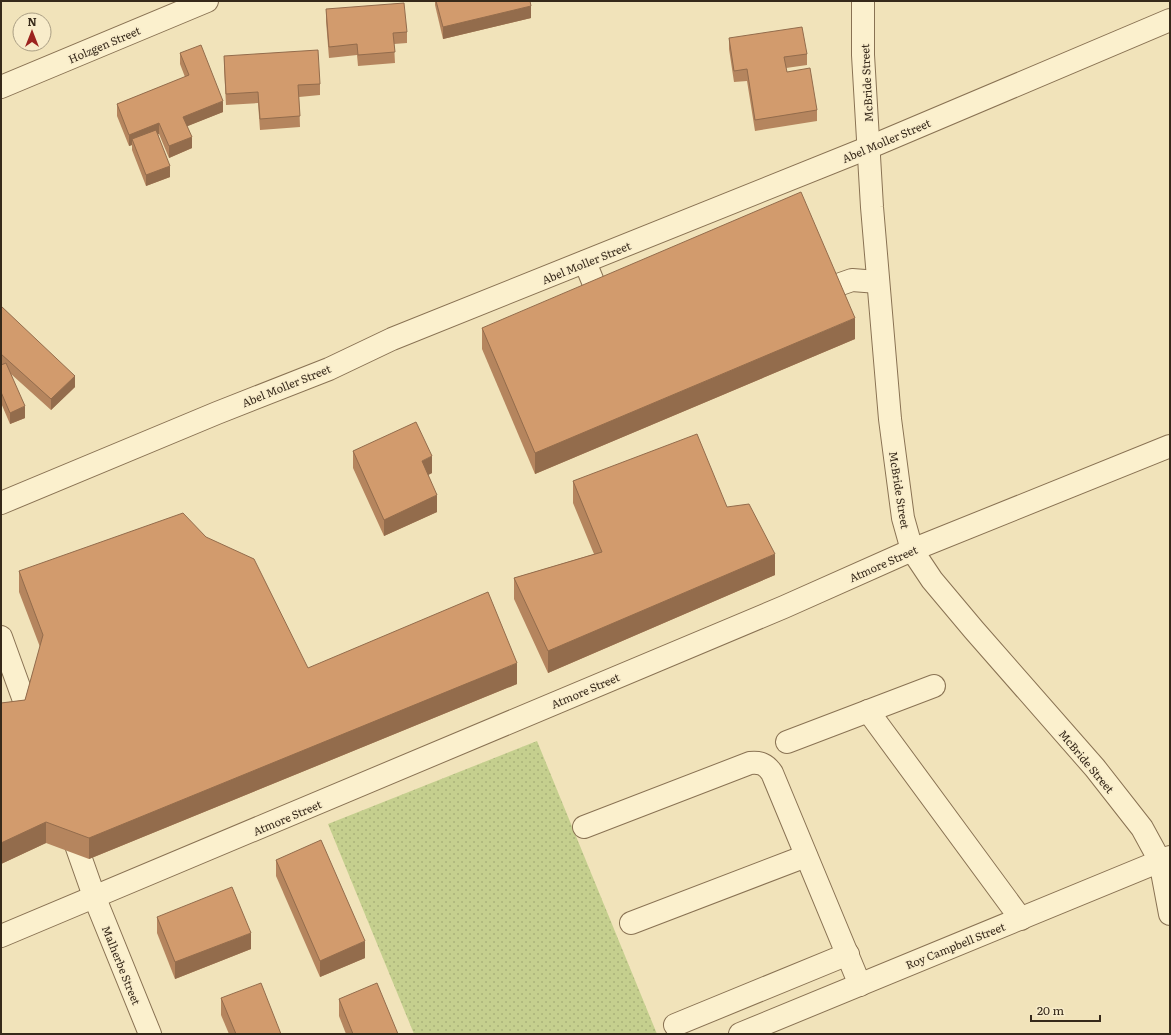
<svg xmlns="http://www.w3.org/2000/svg" width="1171" height="1035" viewBox="0 0 1171 1035" font-family="Literata,serif">
  <style>
    .park { fill: url(#park-dots) }
    .lines { fill: none; stroke-linecap: round; stroke-linejoin: round }
    .minor-casing { stroke: #897253; stroke-width: 24 }
    .minor { stroke: #fbf0cd; stroke-width: 22 }
    .wall { fill: #b5855e }
    .shaded-wall { fill: #936c4c }
    .building { fill: #d29b6d; stroke: #936c4c }
    .labels { text-anchor: middle; dominant-baseline: central; stroke-width: 3; stroke-linejoin: round; paint-order: stroke }
    .street-label { font-size: 11px; fill: #36291a; stroke: #f8ecca }
  </style>
  <defs>
    <pattern id="park-dots" width="8" height="8" patternUnits="userSpaceOnUse"><rect width="8" height="8" fill="#c5cf8e"/><path d="M2 2h.1M6 6h.1" fill="none" stroke="#aab27a" stroke-width="1.8" stroke-linecap="round"/></pattern>
  </defs>
  <rect width="100%" height="100%" fill="#f1e3ba"/>
  <polygon class="park" points="537,741 657,1034 414,1034 328,824"/>
  <g class="lines">
    <defs>
      <g id="minor">
        <polyline points="863,1 863,55 872,207 890,419 903,518 912,550 932,580 974,630 1095,768 1142,828 1160,861 1170,914"/>
        <polyline points="1,87 207,1"/>
        <polyline points="585,262 604,309"/>
        <polyline points="812,294 852,280 878,282"/>
        <polyline points="1,503 217,413 329,369 392,339 870,147 1170,20"/>
        <polyline points="1,637 34,728"/>
        <polyline points="868,711 1021,919"/>
        <polyline points="787,742 934,686"/>
        <path d="M 584,827 L 750,763 C 760,762 766,764 772,773 L 860,985"/>
        <polyline points="70,828 94,896 150,1034"/>
        <polyline points="631,923 806,856"/>
        <polyline points="1,936 784,607 912,550 1170,446"/>
        <polyline points="675,1025 848,954"/>
        <polyline points="740,1034 1170,857"/>
      </g>
    </defs>
    <use href="#minor" class="minor-casing"/>
    <use href="#minor" class="minor"/>
  </g>
  <g class="wall">
    <polygon points="435,1 530,1 531,18 443,39 435,5"/>
    <polygon points="326,9 407,32 407,43 394,44 395,63 358,66 357,55 329,58 326,21"/>
    <polygon points="729,38 807,54 807,65 786,68 787,72 817,110 817,121 755,131 747,81 734,82 729,49"/>
    <polygon points="180,53 223,112 187,126 192,148 169,158 159,134 158,134 170,177 146,186 132,150 132,145 129,146 117,116 117,104 185,77 180,64"/>
    <polygon points="224,56 320,84 320,95 299,97 300,127 260,130 258,103 226,105 224,67"/>
    <polygon points="1,306 75,387 51,410 11,374 25,418 10,424 1,403"/>
    <polygon points="482,328 855,339 535,474 482,349"/>
    <polygon points="353,451 432,473 428,475 437,512 384,536 353,468"/>
    <polygon points="573,481 727,507 775,575 548,673 514,599 514,578 594,554 573,503"/>
    <polygon points="19,571 308,668 517,684 89,859 46,843 1,864 1,703 25,700 40,647 19,592"/>
    <polygon points="276,860 365,958 320,977 276,876"/>
    <polygon points="157,917 251,949 175,979 157,933"/>
    <polygon points="221,998 281,1034 229,1034 221,1015"/>
    <polygon points="339,999 398,1034 346,1034 339,1016"/>
  </g>
  <g class="shaded-wall">
    <polygon points="531,6 531,18 443,39 443,27"/>
    <polygon points="223,101 223,112 183,128 183,117"/>
    <polygon points="159,123 159,134 134,144 132,139 132,145 129,146 129,135"/>
    <polygon points="192,137 192,148 169,158 169,146"/>
    <polygon points="170,166 170,177 146,186 146,175"/>
    <polygon points="855,318 855,339 535,474 535,453"/>
    <polygon points="75,376 75,387 51,410 51,399"/>
    <polygon points="25,406 25,418 10,424 10,413"/>
    <polygon points="432,456 432,473 422,478 422,461"/>
    <polygon points="437,495 437,512 384,536 384,520"/>
    <polygon points="775,554 775,575 548,673 548,651"/>
    <polygon points="517,663 517,684 89,859 89,838"/>
    <polygon points="46,822 46,843 1,864 1,843"/>
    <polygon points="251,933 251,949 175,979 175,962"/>
    <polygon points="365,941 365,958 320,977 320,961"/>
  </g>
  <g class="building">
    <polygon points="436,1 530,1 531,6 443,27"/>
    <polygon points="404,3 407,32 393,33 395,52 358,55 357,44 329,47 326,9"/>
    <polygon points="802,27 807,54 784,57 787,72 810,68 817,110 755,120 747,69 734,71 729,38"/>
    <polygon points="201,45 223,101 183,117 192,137 169,146 159,123 129,135 117,104 189,75 180,53"/>
    <polygon points="318,50 320,84 298,85 300,116 260,119 258,92 226,94 224,56"/>
    <polygon points="156,130 170,166 146,175 132,139"/>
    <polygon points="801,192 855,318 535,453 482,328"/>
    <polygon points="1,306 75,376 51,399 1,354"/>
    <polygon points="6,363 25,406 10,413 1,392 1,365"/>
    <polygon points="416,422 432,456 422,461 437,495 384,520 353,451"/>
    <polygon points="697,434 727,507 749,504 775,554 548,651 514,578 602,552 573,481"/>
    <polygon points="183,513 206,537 254,559 308,668 488,592 517,663 89,838 46,822 1,843 1,703 25,700 43,635 19,571"/>
    <polygon points="321,840 365,941 320,961 276,860"/>
    <polygon points="232,887 251,933 175,962 157,917"/>
    <polygon points="261,983 281,1034 236,1034 221,998"/>
    <polygon points="377,983 398,1034 353,1034 339,999"/>
  </g>
  <g class="labels">
    <g class="street-label">
      <text transform="translate(104 44) rotate(-23)">Holzgen Street</text>
      <text transform="translate(866 83) rotate(-93)">McBride Street</text>
      <text transform="translate(886 140) rotate(-23)">Abel Moller Street</text>
      <text transform="translate(586 262) rotate(-22)">Abel Moller Street</text>
      <text transform="translate(286 385) rotate(-22)">Abel Moller Street</text>
      <text transform="translate(900 490) rotate(81)">McBride Street</text>
      <text transform="translate(883 563) rotate(-24)">Atmore Street</text>
      <text transform="translate(585 690) rotate(-23)">Atmore Street</text>
      <text transform="translate(1087 761) rotate(50)">McBride Street</text>
      <text transform="translate(287 817) rotate(-23)">Atmore Street</text>
      <text transform="translate(955 945) rotate(-22)">Roy Campbell Street</text>
      <text transform="translate(122 965) rotate(68)">Malherbe Street</text>
    </g>
  </g>
  <rect width="1171" height="1035" fill="none" stroke="#36291a" stroke-width="4"/>
  <g transform="translate(32 32)"><circle r="19" fill="#f8ecca" stroke="#aa9e84"/>
  <path d="M0-3L7 15L0 10L-7 15Z" fill="#9c231f"/>
  <text y="-6" font-size="11" font-weight="bold" text-anchor="middle" fill="#36291a">N</text>
  </g>
  <path d="M1031 1015v6h69v-6" fill="none" stroke="#36291a" stroke-width="2"/>
  <text x="1037" y="1015" font-size="12" fill="#36291a" stroke="#f8ecca" stroke-width="3" paint-order="stroke">20 m</text>
</svg>
